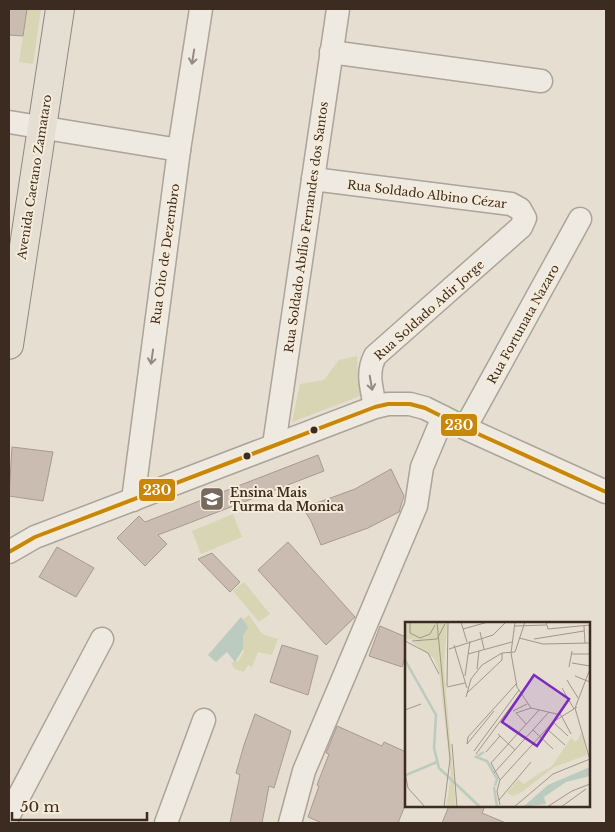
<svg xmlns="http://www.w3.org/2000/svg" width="615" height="832" viewBox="0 0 615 832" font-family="'Libre Baskerville',serif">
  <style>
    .green { fill: #d7d5b3 }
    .water { fill: #bbcbc0 }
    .building { fill: #cabcb1; stroke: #a79a8f }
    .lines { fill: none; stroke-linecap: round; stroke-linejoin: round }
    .minor-casing { stroke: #aca399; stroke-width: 25 }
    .major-casing { stroke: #918980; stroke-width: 30 }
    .minor { stroke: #eeeae2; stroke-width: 22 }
    .major { stroke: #e5dfd3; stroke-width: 28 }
    .bus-1-casing { stroke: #f6ebd8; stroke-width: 8 }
    .bus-1 { stroke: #c88708; stroke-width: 4 }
    .oneway { stroke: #948a81 }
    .bus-dot { fill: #3b2b20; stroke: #f6ebd8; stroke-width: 2 }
    .labels { text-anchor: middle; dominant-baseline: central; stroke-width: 4; stroke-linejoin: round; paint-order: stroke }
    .street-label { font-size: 12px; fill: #3b2b20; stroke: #f6ebd8 }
    .poi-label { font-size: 12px; font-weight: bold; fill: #3b2b20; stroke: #f6ebd8; text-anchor: start }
    .inset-river { fill: none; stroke: #bbcbc0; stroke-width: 2.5 }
    .inset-road { fill: none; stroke: #a2968a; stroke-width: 1 }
    .view { fill: #7b2cbf; fill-opacity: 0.15; stroke: #7b2cbf; stroke-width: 2.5 }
    .inset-edge { fill: none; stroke: #3b2b20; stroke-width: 2.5 }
    .line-badge { stroke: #f6ebd8; stroke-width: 2 }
    .badge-label { font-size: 14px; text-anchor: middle; font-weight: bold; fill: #fff }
  </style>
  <rect width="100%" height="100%" fill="#e6ded0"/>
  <g class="green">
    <polygon points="27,9 41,9 33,64 19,62"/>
    <polygon points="357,356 358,376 363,395 292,422 300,384 324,380 339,360"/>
    <polygon points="233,514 242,537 201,554 192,531"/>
    <polygon points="244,582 270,614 259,622 233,591"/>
    <polygon points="249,615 262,634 278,639 272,655 258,652 252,667 248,665 244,672 235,669 231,664 235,660 238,662 244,651 242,647 242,620"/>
  </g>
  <polygon class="water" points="241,617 248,627 243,636 243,649 235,662 227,652 216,662 208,655"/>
  <g class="building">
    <polygon points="9,9 27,9 23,36 9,35"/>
    <polygon points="12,447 53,452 43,501 9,496"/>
    <polygon points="318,455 324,471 158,535 167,544 145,566 117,538 139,516 145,522"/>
    <polygon points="391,469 404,496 399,512 368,528 321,545 311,521 303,508 355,489"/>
    <polygon points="288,542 355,617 326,645 258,570"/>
    <polygon points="57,547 94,568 76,597 39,577"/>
    <polygon points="212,553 240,582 230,592 198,559"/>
    <polygon points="380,626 406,637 406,653 402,667 369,656"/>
    <polygon points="282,645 318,656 308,695 270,682"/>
    <polygon points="255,714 291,731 274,788 269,786 262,823 230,823 240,775 236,773 244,745"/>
    <polygon points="337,726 382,746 384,742 406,752 406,803 398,823 322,823 308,817 319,786 317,785 329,754 326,753"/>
    <polygon points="449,806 485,806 482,813 506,823 442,823"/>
  </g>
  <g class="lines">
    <defs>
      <g id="minor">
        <polyline points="331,52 541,81"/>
        <polyline points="9,122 179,150"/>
        <path d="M 313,179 L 511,204 L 520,209 L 525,218 L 521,227 L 375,356 C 366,374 372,388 375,407"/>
        <polyline points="465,428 580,219"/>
        <polyline points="274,445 338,9"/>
        <polyline points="133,500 179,150 201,9"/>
        <polyline points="9,552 35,537 375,407 388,404 410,404 425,408 465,428 606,492"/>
        <polyline points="9,815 102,639"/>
        <polyline points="166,823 204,720"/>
        <polyline points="290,823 304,771 416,506 422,467 443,417"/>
      </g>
      <polyline id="major" points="9,345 60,9"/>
    </defs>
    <use href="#minor" class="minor-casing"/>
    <use href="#major" class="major-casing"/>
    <use href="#minor" class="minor"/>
    <use href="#major" class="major"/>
    <defs>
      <polyline id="bus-1" points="9,552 35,537 375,407 388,404 410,404 425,408 465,428 606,492"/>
    </defs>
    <use href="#bus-1" class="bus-1-casing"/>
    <use href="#bus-1" class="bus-1"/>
  </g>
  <defs><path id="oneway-shaft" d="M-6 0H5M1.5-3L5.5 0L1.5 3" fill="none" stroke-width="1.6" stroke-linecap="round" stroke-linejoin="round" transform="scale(1.25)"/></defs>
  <g class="oneway">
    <use href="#oneway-shaft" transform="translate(193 57) rotate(99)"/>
    <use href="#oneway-shaft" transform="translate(152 357) rotate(98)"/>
    <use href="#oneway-shaft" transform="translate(371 383) rotate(80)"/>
  </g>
  <defs>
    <symbol id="university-square" viewBox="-11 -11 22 22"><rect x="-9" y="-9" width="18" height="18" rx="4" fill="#776a5e" stroke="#f6ebd8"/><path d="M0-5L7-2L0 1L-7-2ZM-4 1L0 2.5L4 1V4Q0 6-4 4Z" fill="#fff"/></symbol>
  </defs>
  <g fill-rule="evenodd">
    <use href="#university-square" x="198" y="485" width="28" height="28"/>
  </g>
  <g class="bus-dot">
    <circle cx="314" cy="430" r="4.5"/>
    <circle cx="247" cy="456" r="4.5"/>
  </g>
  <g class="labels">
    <g class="street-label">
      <text transform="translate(34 177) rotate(-81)">Avenida Caetano Zamataro</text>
      <text transform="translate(427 194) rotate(7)">Rua Soldado Albino Cézar</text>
      <text transform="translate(306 227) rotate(-82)">Rua Soldado Abílio Fernandes dos Santos</text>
      <text transform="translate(165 254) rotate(-82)">Rua Oito de Dezembro</text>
      <text transform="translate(429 310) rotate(-42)">Rua Soldado Adir Jorge</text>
      <text transform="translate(523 324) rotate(-61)">Rua Fortunata Nazaro</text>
    </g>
    <g class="poi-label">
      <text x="230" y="492">Ensina Mais<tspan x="230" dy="14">Turma da Monica</tspan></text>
    </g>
  </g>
  <g transform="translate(405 622)">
    <rect width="185" height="185" fill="#e6ded0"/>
    <path d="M 0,0 L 42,0 L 39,47 L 51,185 L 41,185 L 46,153 L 34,49 L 29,36 L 7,20 L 15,18 L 0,17 ZM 177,110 L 182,133 L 149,145 L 117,170 L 108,174 L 102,171 L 113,157 L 119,162 L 132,153 L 133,148 L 133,152 L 147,144 L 166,116 L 171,120 Z" fill="#d7d5b3"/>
    <path d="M 185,145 L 185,154 L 161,160 L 139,175 L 141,182 L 118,185 L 143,163 Z" fill="#bbcbc0"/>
    <path class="inset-river" d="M 0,38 L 31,93 L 29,126 L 34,146 L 75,185M 79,130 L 71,135 L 82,139 L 92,157 L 90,164M 1,153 L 32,140M 89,165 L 92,185"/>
    <path class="inset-road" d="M 5,0 L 5,11 L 15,16 L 25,12 L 30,3M 32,0 L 45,137 L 39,185M 56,0 L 62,20M 110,0 L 106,31 L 112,65 L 126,86 L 156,93 L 166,112M 141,0 L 143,7 L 185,3M 110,4 L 141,3M 179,4 L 180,21M 58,7 L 83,0M 75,10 L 79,27M 114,16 L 138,22 L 185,21M 129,17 L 179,9M 0,19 L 23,31 L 34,52M 7,19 L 32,17 L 40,2M 49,23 L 62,66M 44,27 L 88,13 L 101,0M 63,32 L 107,20M 167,32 L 185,32M 167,41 L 185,44M 164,45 L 167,29M 72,47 L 74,29M 185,47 L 170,86 L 185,138M 60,54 L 65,19M 170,54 L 185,60M 162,58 L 173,76M 42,64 L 43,0M 42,65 L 60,61M 157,66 L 169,87M 62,71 L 97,38 L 97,31M 61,75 L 66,57 L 77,43 L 97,31 L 110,30 L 120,0M 0,88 L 16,82M 108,89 L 122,82M 148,100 L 163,114M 121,102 L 111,91 L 126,86M 142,107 L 160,123M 128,108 L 148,127M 93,112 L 110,128M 47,122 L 52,185M 62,122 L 63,115 L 111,62M 62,122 L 89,89M 69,129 L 114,68M 81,130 L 95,114M 71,132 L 116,71M 0,150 L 3,166 L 20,185M 89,151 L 144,90M 95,158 L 86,141 L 134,88M 94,178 L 126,140M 95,183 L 92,169 L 95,158 L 148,100 L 172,85M 109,185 L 148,152 L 185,137M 142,185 L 167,169 L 185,162M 156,185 L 181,167"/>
    <path class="view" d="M 129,53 L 164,77 L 132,124 L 97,100 Z"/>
    <rect width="185" height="185" class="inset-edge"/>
  </g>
  <g class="line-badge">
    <rect x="440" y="413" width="38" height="24" rx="5" fill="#c88708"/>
    <rect x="138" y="478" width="38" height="24" rx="5" fill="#c88708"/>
  </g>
  <g class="badge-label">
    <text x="459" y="430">230</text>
    <text x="157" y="495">230</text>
  </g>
  <rect width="615" height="832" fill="none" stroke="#3b2b20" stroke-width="20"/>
  <path d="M12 812v8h135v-8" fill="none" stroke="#3b2b20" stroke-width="2.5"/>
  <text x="20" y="812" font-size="15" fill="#3b2b20" stroke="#f6ebd8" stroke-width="4" paint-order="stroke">50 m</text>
</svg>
